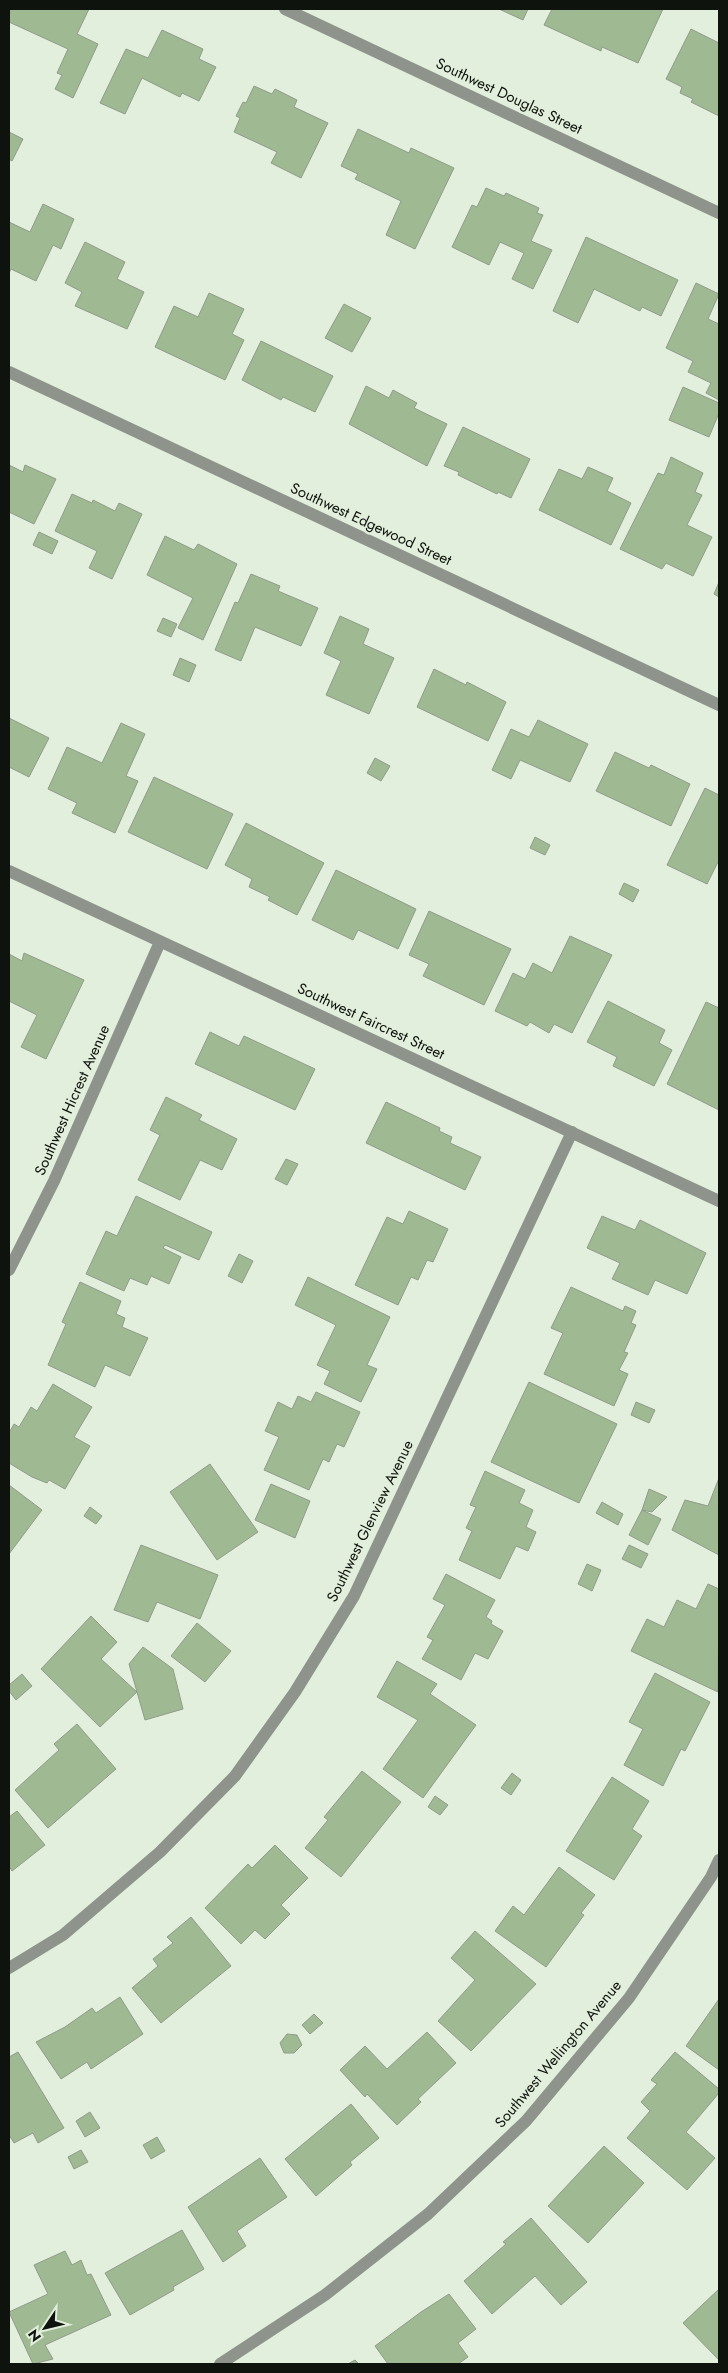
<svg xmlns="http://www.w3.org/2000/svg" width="728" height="2373" viewBox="0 0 728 2373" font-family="Jost,sans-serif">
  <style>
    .building { fill: #9fb993; stroke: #909c8a }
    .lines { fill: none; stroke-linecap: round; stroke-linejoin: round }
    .minor { stroke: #8e948c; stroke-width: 12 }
    .labels { text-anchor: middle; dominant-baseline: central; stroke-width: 4.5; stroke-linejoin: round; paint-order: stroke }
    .street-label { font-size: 15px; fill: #0f130d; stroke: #e2efdc }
  </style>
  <rect width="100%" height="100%" fill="#e2efdc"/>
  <g class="building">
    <polygon points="10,9 89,9 77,34 98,44 73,98 55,89 62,75 57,73 68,49 9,22"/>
    <polygon points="499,9 528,9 523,20"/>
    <polygon points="552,9 663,9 638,63 602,47 601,51 544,25"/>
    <polygon points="691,29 719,43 719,116 691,102 693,99 680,93 682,87 666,79"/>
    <polygon points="162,30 203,49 199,59 216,67 199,101 182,93 180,97 142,78 125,114 100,103 126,49 148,58"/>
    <polygon points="254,86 272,94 275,89 297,100 294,107 328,123 301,178 271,163 277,152 234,132 240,118 236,116 243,102 246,103"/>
    <polygon points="358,129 409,153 411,148 454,168 415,249 386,235 401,201 355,179 358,174 341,166"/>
    <polygon points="9,132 23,139 12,161 9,159"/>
    <polygon points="486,188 504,196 506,193 539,208 537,213 543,215 531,241 552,250 533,289 512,279 524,253 500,242 489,265 452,247 472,205 477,207"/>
    <polygon points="43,204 74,219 61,249 53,245 36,281 11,269 9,273 9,222 30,232"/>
    <polygon points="586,237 678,280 661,316 642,307 640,311 594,289 578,323 553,311"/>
    <polygon points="85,242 125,262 117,279 144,292 127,329 75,306 82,292 65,283"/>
    <polygon points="696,283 719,294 708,319 719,324 719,400 706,393 711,383 688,372 693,361 666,348"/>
    <polygon points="209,293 244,309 232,334 244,340 225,380 155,347 174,306 198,317"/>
    <polygon points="344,304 371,318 352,352 325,338"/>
    <polygon points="261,341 333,376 315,412 283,397 281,400 242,380"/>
    <polygon points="366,386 389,398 393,390 417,403 414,408 447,424 427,466 349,424"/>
    <polygon points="683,387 719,403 719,413 709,437 669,420"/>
    <polygon points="463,427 530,459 511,498 498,492 497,494 458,475 459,472 444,466"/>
    <polygon points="671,457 703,473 695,492 702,495 687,525 712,537 693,576 666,563 662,569 620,549 658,473 664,475"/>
    <polygon points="9,465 23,472 25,465 56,479 34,524 9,512"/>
    <polygon points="588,467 613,478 607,491 631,503 611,545 539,510 559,469 582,479"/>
    <polygon points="72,494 92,503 93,500 115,511 119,503 142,514 112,579 89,568 97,551 55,531"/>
    <polygon points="39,532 58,541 52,554 33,545"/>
    <polygon points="165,536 194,550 198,544 237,564 203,640 178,628 193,598 147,575"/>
    <polygon points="251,574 280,586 278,591 318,608 301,646 255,627 241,661 215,650 235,602 238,603"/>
    <polygon points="719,582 719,597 714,594"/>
    <polygon points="340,616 369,629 363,644 394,658 369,714 326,695 341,661 324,653"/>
    <polygon points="163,618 177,624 171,637 157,631"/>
    <polygon points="180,658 196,665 189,682 173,675"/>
    <polygon points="434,669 466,685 467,682 506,702 488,741 417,707"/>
    <polygon points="9,718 49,738 29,777 9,767"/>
    <polygon points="538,720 588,744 570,782 520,760 511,779 492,770 511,729 529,737"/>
    <polygon points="121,723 145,734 126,776 138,781 115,833 72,813 77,803 48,789 67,747 102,763"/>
    <polygon points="615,752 649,768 651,765 690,784 671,826 596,791"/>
    <polygon points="375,758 390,766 381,781 367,773"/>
    <polygon points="154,777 233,814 207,869 128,832"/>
    <polygon points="705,788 719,795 719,860 707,884 667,865"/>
    <polygon points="246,823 324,863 297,915 268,900 270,897 249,887 252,879 225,865"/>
    <polygon points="535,837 550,845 545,855 530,848"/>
    <polygon points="336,870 416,909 398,949 358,930 353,940 312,920"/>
    <polygon points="624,883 639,890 633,902 619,894"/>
    <polygon points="429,911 511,949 484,1005 423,976 429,964 409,955"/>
    <polygon points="570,936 612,955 572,1033 554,1024 549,1033 530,1022 527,1026 495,1011 513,973 525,979 533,963 552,973"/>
    <polygon points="24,953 84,980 46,1059 21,1047 37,1015 9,1001 9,954 22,961"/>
    <polygon points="608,1001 665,1030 659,1043 672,1050 654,1086 613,1066 617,1057 587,1042"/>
    <polygon points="706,1002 719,1008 719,1110 667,1084"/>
    <polygon points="210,1032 239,1046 244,1036 315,1069 295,1110 195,1064"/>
    <polygon points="166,1097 202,1115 199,1120 237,1139 222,1170 200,1160 180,1200 138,1180 160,1135 150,1130"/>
    <polygon points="386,1102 440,1128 439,1131 452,1137 450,1143 481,1157 465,1190 366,1143"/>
    <polygon points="286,1159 298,1164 287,1185 275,1179"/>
    <polygon points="136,1196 212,1232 199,1260 165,1245 163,1248 181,1257 169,1284 151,1276 147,1285 130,1278 124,1291 86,1274 106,1231 117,1236"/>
    <polygon points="409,1211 448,1229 433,1262 427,1260 418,1280 411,1277 398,1305 355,1285 387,1217 403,1224"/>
    <polygon points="602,1216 635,1230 640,1220 706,1253 687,1294 655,1280 648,1295 612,1279 620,1263 587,1248"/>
    <polygon points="239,1254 253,1261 242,1283 228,1276"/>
    <polygon points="308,1277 390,1317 367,1365 377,1369 361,1402 324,1384 330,1371 317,1365 336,1325 295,1305"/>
    <polygon points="80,1282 121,1301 116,1314 125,1318 122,1327 148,1338 130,1376 105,1365 95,1387 48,1365 66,1324 62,1322"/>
    <polygon points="571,1287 623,1311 625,1306 636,1311 631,1323 636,1325 624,1352 628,1353 619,1370 628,1374 614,1406 544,1374 563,1333 551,1328"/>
    <polygon points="529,1382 617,1424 579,1503 491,1462"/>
    <polygon points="53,1384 92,1407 74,1437 90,1446 65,1489 49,1480 47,1483 32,1477 9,1463 9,1433 14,1424 19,1427 31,1407 37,1411"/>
    <polygon points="316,1392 360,1412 344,1447 337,1444 329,1462 323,1459 309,1490 264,1470 279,1437 265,1431 278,1402 292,1409 298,1396 311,1402"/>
    <polygon points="636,1402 655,1410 649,1423 631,1415"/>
    <polygon points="210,1464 258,1532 217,1560 170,1492"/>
    <polygon points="485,1471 525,1490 519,1503 533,1510 526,1527 536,1532 528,1551 516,1546 500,1579 459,1560 472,1531 466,1528 476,1507 470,1505"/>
    <polygon points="719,1478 719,1555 672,1530 685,1500 708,1506"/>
    <polygon points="271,1484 310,1501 295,1538 255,1520"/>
    <polygon points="9,1485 42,1510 9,1554"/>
    <polygon points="649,1489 667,1497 652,1512 642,1510"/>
    <polygon points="602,1502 623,1514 618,1525 596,1513"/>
    <polygon points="90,1507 102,1516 96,1524 84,1516"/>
    <polygon points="642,1510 661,1519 648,1545 629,1535"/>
    <polygon points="141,1545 218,1575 200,1619 157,1602 148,1622 114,1610"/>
    <polygon points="629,1545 648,1554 641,1568 622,1559"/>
    <polygon points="587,1564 601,1570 592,1591 578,1584"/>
    <polygon points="446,1574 495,1600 486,1617 492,1621 491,1624 503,1631 488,1659 475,1653 461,1680 422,1659 433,1640 427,1637 445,1605 433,1599"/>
    <polygon points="708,1584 719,1589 718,1692 631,1651 647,1619 664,1627 677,1600 696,1609"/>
    <polygon points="91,1616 117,1642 101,1659 137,1692 100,1727 41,1669"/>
    <polygon points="197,1623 231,1651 205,1682 171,1656"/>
    <polygon points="143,1647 173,1669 183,1709 145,1720 129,1664"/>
    <polygon points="397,1661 437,1684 430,1694 476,1725 423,1798 383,1769 418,1720 377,1697"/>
    <polygon points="655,1673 710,1702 685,1751 681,1749 663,1786 624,1765 643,1729 629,1722"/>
    <polygon points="22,1674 32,1686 16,1700 9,1691 9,1685"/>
    <polygon points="77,1724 116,1769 48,1828 15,1790 59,1750 54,1744"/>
    <polygon points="362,1771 401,1802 341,1877 305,1848 328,1820 324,1817"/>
    <polygon points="512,1773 521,1780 511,1795 501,1788"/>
    <polygon points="612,1777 649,1801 632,1829 642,1836 614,1880 566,1851"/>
    <polygon points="435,1796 448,1805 440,1815 428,1807"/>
    <polygon points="17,1811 45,1845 12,1871 9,1866 9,1817"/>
    <polygon points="275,1845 308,1878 281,1905 290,1914 265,1939 255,1930 241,1944 205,1908 248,1864 252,1868"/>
    <polygon points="559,1867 595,1895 581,1913 584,1915 546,1967 495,1931 513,1906 524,1915"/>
    <polygon points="191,1917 231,1966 161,2023 132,1988 158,1966 153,1959 173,1943 167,1937"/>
    <polygon points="475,1931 536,1984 471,2051 438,2021 475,1980 451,1958"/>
    <polygon points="120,1997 143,2034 91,2069 87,2062 61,2079 36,2042 65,2027 92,2008 96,2013"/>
    <polygon points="719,1999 719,2070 686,2046"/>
    <polygon points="314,2014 323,2023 310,2034 302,2025"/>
    <polygon points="427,2032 456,2063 418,2099 421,2102 397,2125 367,2094 365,2097 340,2070 365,2046 387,2069"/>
    <polygon points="287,2034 297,2035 302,2045 294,2053 284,2053 280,2043"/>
    <polygon points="18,2052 64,2128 38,2143 33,2133 14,2143 9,2135 9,2057"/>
    <polygon points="675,2052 719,2089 719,2093 686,2132 715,2158 687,2190 627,2138 650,2111 641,2102 657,2084 651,2080"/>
    <polygon points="351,2104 379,2138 350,2162 352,2165 316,2196 285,2159"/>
    <polygon points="90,2112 100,2128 85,2137 76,2121"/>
    <polygon points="157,2137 165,2151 151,2159 143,2145"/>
    <polygon points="604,2146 644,2183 588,2243 548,2206"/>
    <polygon points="81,2150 88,2162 74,2169 68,2157"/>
    <polygon points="260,2158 287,2197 237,2231 246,2246 223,2262 188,2207"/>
    <polygon points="531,2218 587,2282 561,2305 535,2276 492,2314 464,2281 506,2244 503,2242"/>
    <polygon points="182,2230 204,2269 173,2287 174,2290 130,2315 105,2273"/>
    <polygon points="65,2251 72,2265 81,2260 87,2275 91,2274 111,2315 45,2345 53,2359 33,2364 9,2312 48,2294 34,2265"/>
    <polygon points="719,2289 719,2357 718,2359 683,2323"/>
    <polygon points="449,2294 476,2329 458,2343 468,2357 458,2364 388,2364 375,2346 421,2312"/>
    <polygon points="355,2360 359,2364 348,2364"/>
  </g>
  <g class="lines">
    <g class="minor">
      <polyline points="285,9 719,213"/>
      <polyline points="9,372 719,705"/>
      <polyline points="9,871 719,1201"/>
      <polyline points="9,1270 54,1181 160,942"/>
      <polyline points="9,1968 63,1935 160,1852 235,1776 295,1692 354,1596 572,1132"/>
      <polyline points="220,2364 325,2295 428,2214 526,2121 629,1998 711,1877 719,1860"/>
    </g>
  </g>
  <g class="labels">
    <g class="street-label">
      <text transform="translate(509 96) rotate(25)">Southwest Douglas Street</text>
      <text transform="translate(371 524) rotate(25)">Southwest Edgewood Street</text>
      <text transform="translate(371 1021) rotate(25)">Southwest Faircrest Street</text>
      <text transform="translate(72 1100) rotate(-66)">Southwest Hicrest Avenue</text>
      <text transform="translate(370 1521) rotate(-64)">Southwest Glenview Avenue</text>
      <text transform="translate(558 2054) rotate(-50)">Southwest Wellington Avenue</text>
    </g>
  </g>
  <rect width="728" height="2373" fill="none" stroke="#0f130d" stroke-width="20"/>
  <g transform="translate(45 2328) rotate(235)" stroke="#e2efdc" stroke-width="4" paint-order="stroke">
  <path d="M0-4L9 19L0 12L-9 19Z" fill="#0f130d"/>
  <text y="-8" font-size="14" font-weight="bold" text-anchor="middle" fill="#0f130d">N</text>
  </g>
</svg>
